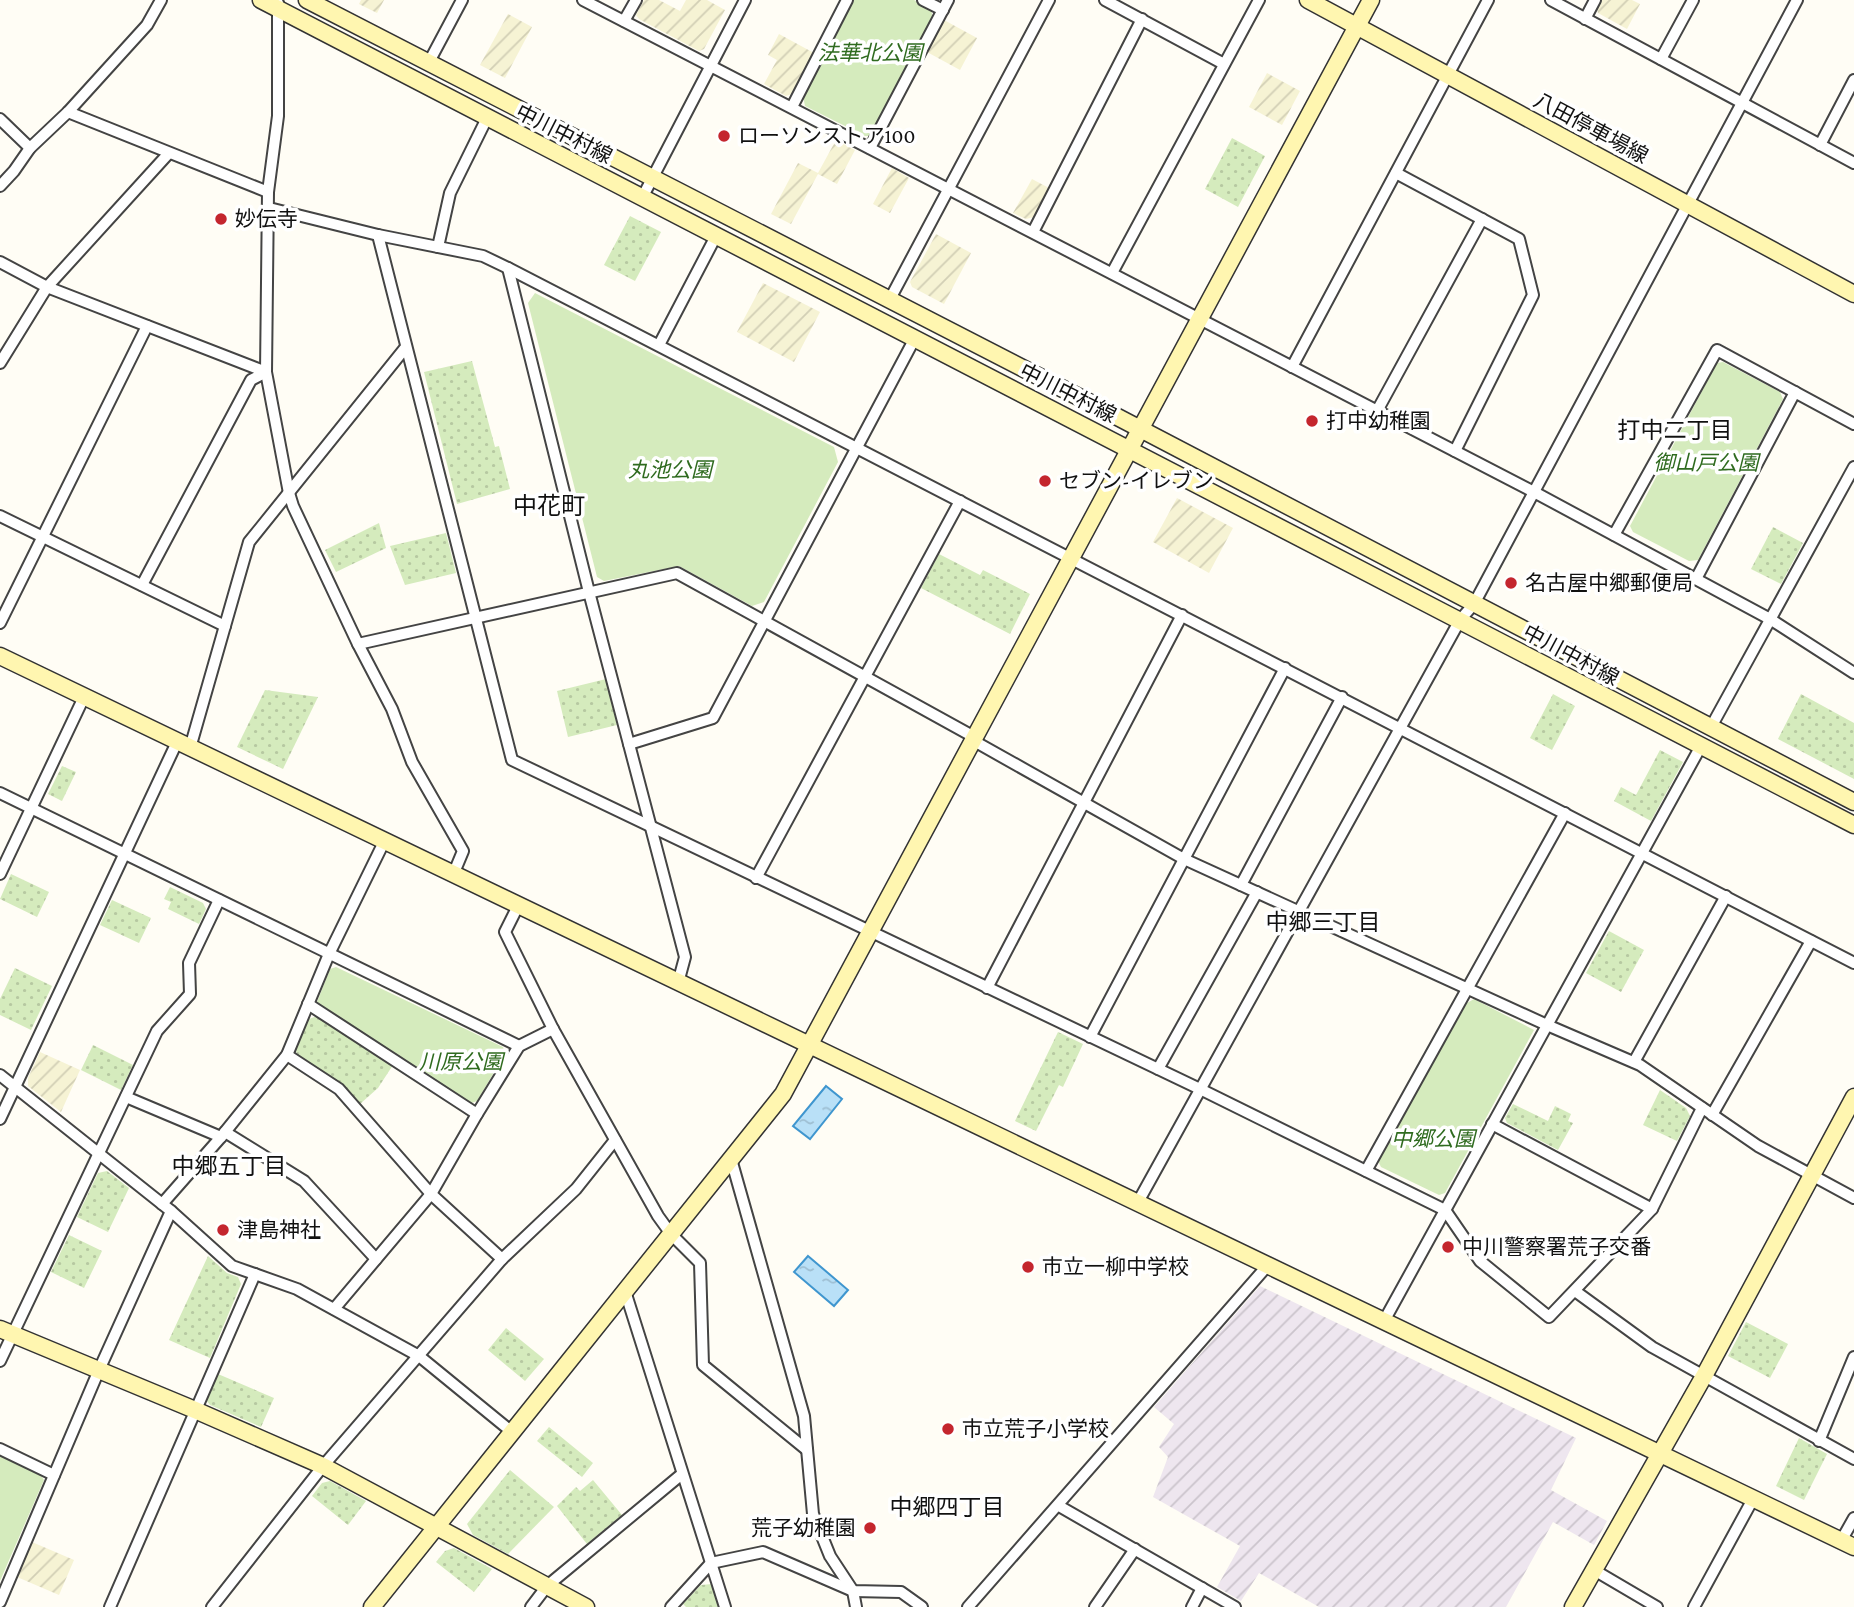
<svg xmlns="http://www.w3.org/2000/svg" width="1854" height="1607" viewBox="0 0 1854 1607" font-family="'Crimson Pro','Noto Sans JP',serif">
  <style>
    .industrial { fill: url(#industrial-furrows) }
    .farmland { fill: url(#farmland-furrows) }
    .grass { fill: url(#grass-dots) }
    .park { fill: #d5ebbd }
    .water { fill: url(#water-ripples); stroke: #3f96cf; stroke-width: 2 }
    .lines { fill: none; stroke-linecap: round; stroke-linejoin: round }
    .street-casing { stroke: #444; stroke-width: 14 }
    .secondary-casing { stroke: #333; stroke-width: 19 }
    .street { stroke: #fff; stroke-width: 10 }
    .secondary { stroke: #fff6b0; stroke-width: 16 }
    .poi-dot { fill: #c4262e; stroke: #fff; stroke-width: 2.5 }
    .labels { text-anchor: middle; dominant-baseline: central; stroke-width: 7; stroke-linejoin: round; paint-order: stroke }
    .park-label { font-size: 21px; font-style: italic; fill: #2f6b1f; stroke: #fff }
    .street-label { font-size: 21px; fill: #111; stroke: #fff }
    .poi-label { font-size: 21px; fill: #111; stroke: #fff; text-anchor: start }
    .neighbourhood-label { font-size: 23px; fill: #111; stroke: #fff }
    .quarter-label { font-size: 24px; fill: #111; stroke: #fff }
  </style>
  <defs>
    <pattern id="industrial-furrows" width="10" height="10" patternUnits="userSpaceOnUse" patternTransform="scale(1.75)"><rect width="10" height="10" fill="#eee6ef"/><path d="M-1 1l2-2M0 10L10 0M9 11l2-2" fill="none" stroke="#cbc4cc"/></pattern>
    <pattern id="farmland-furrows" width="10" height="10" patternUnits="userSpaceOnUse" patternTransform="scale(1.75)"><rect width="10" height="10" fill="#f6f3d4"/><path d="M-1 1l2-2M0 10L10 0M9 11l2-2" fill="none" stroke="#d2cfb5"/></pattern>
    <pattern id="grass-dots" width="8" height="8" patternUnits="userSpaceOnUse" patternTransform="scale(1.75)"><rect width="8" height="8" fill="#d5ebbd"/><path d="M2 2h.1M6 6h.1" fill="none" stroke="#b6c8a1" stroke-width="1.8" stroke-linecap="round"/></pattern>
    <pattern id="water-ripples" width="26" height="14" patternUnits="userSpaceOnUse" patternTransform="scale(1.75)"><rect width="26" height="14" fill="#b9e0f7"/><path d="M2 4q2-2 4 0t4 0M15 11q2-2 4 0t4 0" fill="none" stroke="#9ebfd3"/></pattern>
  </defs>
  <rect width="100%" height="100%" fill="#fffdf5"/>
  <polygon class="industrial" points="1260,1286 1576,1438 1551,1490 1607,1521 1594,1545 1553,1522 1506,1607 1319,1607 1259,1573 1241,1601 1217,1587 1240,1546 1153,1497 1168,1457 1159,1447 1174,1424 1154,1407"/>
  <g class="farmland">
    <polygon points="361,0 384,0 377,13 359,4"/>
    <polygon points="644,0 659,0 680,11 686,0 707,0 725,10 704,49 699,51 639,19 636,15"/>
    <polygon points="1602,0 1632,0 1640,4 1627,29 1598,13 1597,10"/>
    <polygon points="508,14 532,27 505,78 480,65"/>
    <polygon points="944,20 977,38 960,70 927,52"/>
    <polygon points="779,34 814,53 792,94 786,96 764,84 777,60 768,55"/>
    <polygon points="1267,73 1300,91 1282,125 1249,107"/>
    <polygon points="836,140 855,150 837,184 818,174 791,224 771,214 798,163 818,173"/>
    <polygon points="892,168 909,178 890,213 873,204"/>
    <polygon points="1032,179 1049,188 1034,217 1026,219 1013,213"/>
    <polygon points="936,234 971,253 944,304 912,287 910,282"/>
    <polygon points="763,283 820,312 794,362 737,332"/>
    <polygon points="1177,498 1233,528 1209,573 1153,542"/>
    <polygon points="40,1052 80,1070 61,1112 28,1086 28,1078"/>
    <polygon points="32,1542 74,1560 59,1595 17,1577"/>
  </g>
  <g class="grass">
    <polygon points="1232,138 1265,156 1238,207 1205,189"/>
    <polygon points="630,216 661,232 635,281 604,265"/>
    <polygon points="472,361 495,447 499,446 510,489 457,504 424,372"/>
    <polygon points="379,523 386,548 336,572 325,550"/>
    <polygon points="1773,527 1803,543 1781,584 1751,569"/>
    <polygon points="446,533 456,573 405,585 390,546"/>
    <polygon points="939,554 980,575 983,570 1030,594 1010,634 921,588"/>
    <polygon points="606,679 617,725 568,737 557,691"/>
    <polygon points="265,690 318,697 283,769 237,747"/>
    <polygon points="1553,694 1575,706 1552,750 1530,738"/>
    <polygon points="1801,694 1854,723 1854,779 1778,739"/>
    <polygon points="1660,750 1683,762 1651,821 1614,801 1621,787 1636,795"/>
    <polygon points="62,766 76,772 62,801 48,794"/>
    <polygon points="11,874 49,892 37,917 0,899"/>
    <polygon points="170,887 203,903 206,909 199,924 168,909 171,902 164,899"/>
    <polygon points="112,900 151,918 139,943 100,925"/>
    <polygon points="1609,931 1644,950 1621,992 1586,973"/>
    <polygon points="15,968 52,986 31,1030 0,1015 0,999"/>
    <polygon points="317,1016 393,1065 378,1088 360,1104 342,1085 297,1056 296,1050 309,1019"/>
    <polygon points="1058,1032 1083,1044 1063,1087 1059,1085 1036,1131 1015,1121"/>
    <polygon points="93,1045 133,1065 121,1090 81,1070"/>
    <polygon points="1660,1090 1686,1108 1690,1116 1677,1141 1643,1125"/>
    <polygon points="1513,1104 1548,1121 1555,1106 1571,1114 1568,1121 1573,1123 1558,1150 1507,1123 1505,1118"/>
    <polygon points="107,1171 129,1188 108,1232 77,1217 98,1173"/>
    <polygon points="69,1235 102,1251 84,1288 51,1272"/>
    <polygon points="208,1256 227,1273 238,1277 241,1284 210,1358 169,1340"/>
    <polygon points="1746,1322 1788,1344 1770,1378 1728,1356"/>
    <polygon points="506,1328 544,1359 525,1381 488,1350"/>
    <polygon points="218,1374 274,1398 261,1427 210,1405 206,1400"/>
    <polygon points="549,1427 593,1463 582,1477 537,1441"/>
    <polygon points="1799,1438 1827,1454 1804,1500 1776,1486"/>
    <polygon points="510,1470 554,1507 508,1554 473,1535 467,1524"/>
    <polygon points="593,1480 622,1515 587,1544 557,1506 576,1487 580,1491"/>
    <polygon points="330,1481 366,1501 348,1525 312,1496 322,1483"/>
    <polygon points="454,1548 492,1569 474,1592 436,1562 445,1551"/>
    <polygon points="712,1584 719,1607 686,1607 683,1604 701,1585"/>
  </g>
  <g class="park">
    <polygon points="854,0 914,0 931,9 933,19 871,136 865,136 805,106 803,96"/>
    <polygon points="535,293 834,447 838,462 764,602 752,606 679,566 604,581 597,577 528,303"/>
    <polygon points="1723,362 1780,392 1783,399 1698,560 1689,561 1633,532 1630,526 1717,363"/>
    <polygon points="336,967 503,1047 505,1054 477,1101 469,1104 321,1008 317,1002 330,969"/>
    <polygon points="1474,999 1534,1030 1445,1193 1439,1195 1381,1167 1378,1161 1467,1003"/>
    <polygon points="0,1454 40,1474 44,1480 0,1581"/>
  </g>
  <g class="water">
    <polygon points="826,1086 842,1099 810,1139 793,1126"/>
    <polygon points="808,1256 848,1290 834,1306 794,1272"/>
  </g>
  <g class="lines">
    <defs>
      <g id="street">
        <polyline points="583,0 1534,492 1770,619 1854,673"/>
        <polyline points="923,0 943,10"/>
        <polyline points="1105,0 1224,64"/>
        <polyline points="1551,0 1854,163"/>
        <polyline points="278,3 278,116 268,192 266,372 289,493 293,506 358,644 392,709 412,762 463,851 453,875"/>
        <polyline points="1585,19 1595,0"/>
        <polyline points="624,21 636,0"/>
        <polyline points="1661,59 1693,0"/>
        <polyline points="429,62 462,0"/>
        <polyline points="792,107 847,0"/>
        <polyline points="68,112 268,192"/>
        <polyline points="0,119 30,148"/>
        <polyline points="1820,145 1854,80"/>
        <polyline points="870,148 948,0"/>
        <polyline points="1396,173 1519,239 1533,295 1455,451"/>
        <polyline points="0,186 14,171 30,148 68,112 147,25 161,0"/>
        <polyline points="642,198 745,0"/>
        <polyline points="269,208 378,235 483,256 508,268 1854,963"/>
        <polyline points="1033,232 1142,19"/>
        <polyline points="378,235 512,760 1200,1089 1445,1210 1480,1261 1549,1317 1652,1209 1702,1108"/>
        <polyline points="438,247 450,193 487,118"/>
        <polyline points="0,262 47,287 266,372 251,380 142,585"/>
        <polyline points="508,268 589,592 685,957 678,983"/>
        <polyline points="1112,273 1259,0"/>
        <polyline points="890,299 1049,0"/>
        <polyline points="659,345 716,236"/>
        <polyline points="0,363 47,287 169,153"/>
        <polyline points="1292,367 1488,0"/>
        <polyline points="1377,411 1482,219"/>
        <polyline points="0,516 225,626"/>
        <polyline points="1614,535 1717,350 1854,424"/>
        <polyline points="1696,579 1795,392"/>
        <polyline points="0,623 147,326"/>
        <polyline points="358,644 677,573 976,738"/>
        <polyline points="1711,727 1854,467"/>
        <polyline points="974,741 1184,859 1547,1025 1640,1065 1758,1146 1854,1198"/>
        <polyline points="629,744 713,718 915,338"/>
        <polyline points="190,748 249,542 406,347"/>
        <polyline points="0,793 519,1046"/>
        <polyline points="0,874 84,697"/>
        <polyline points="756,878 960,501"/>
        <polyline points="1241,885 1342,697"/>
        <polyline points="518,906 505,932 553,1029 658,1216 671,1234 700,1263 703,1365 807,1450"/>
        <polyline points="987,988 1182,615"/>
        <polyline points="308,1004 477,1114"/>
        <polyline points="1090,1037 1285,668"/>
        <polyline points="287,1055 339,1089 431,1194 502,1259"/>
        <polyline points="1634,1062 1726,896"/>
        <polyline points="1158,1069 1257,892"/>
        <polyline points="0,1075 171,1211 232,1266 297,1289 419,1356 512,1432"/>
        <polyline points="126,1097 221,1137"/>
        <polyline points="1712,1115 1811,941"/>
        <polyline points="0,1119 177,742"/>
        <polyline points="1492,1124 1652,1209"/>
        <polyline points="225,1132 304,1181 376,1259"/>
        <polyline points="731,1159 804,1416 813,1514 830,1556 853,1591 856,1607"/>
        <polyline points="1366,1171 1565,813"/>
        <polyline points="1138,1202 1460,620 1474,604 1797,0"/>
        <polyline points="162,1204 221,1137 287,1055 329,954 384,842"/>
        <polyline points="625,1291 725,1607"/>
        <polyline points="1575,1291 1652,1347 1854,1459"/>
        <polyline points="334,1309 431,1194 477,1114 519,1046 553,1029"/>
        <polyline points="1384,1321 1701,746"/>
        <polyline points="0,1361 157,1031 190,994 189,963 219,900"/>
        <polyline points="1819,1441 1854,1357"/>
        <polyline points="0,1449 54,1475"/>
        <polyline points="1059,1506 1235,1607"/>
        <polyline points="1841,1541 1854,1518"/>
        <polyline points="1594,1570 1657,1607"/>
        <polyline points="0,1602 99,1370 171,1211"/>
        <polyline points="110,1607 255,1274"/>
        <polyline points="212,1607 323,1466 502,1259 576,1189 615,1140"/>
        <polyline points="531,1607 547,1586 682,1474"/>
        <polyline points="671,1607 711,1563 763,1552 853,1591 901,1592 922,1607"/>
        <polyline points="968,1607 1268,1265"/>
        <polyline points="1095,1607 1135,1549"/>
        <polyline points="1192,1607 1202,1588"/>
        <polyline points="1694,1607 1753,1499"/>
      </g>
      <g id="secondary">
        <polyline points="261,0 1854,825"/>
        <polyline points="307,0 1106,411 1854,802"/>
        <polyline points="1308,0 1854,294"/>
        <polyline points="0,656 1854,1547"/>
        <polyline points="0,1329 195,1410 323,1466 586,1607"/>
        <polyline points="372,1607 783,1094 1371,0"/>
        <polyline points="1573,1607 1704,1376 1854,1097"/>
      </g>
    </defs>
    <use href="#street" class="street-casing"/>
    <use href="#secondary" class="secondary-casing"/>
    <use href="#street" class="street"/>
    <use href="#secondary" class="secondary"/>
  </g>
  <g class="poi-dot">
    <circle cx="724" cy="136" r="7"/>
    <circle cx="221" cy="219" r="7"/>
    <circle cx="1312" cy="421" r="7"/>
    <circle cx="1045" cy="481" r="7"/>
    <circle cx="1511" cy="583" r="7"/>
    <circle cx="223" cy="1230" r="7"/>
    <circle cx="1448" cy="1247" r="7"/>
    <circle cx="1028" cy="1267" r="7"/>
    <circle cx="948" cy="1429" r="7"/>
    <circle cx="870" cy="1528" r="7"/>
  </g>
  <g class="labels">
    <g class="park-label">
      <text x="870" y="53">法華北公園</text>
      <text x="1706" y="463">御山戸公園</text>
      <text x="670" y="470">丸池公園</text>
      <text x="461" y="1062">川原公園</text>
      <text x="1433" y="1139">中郷公園</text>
    </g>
    <g class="street-label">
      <text transform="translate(1591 128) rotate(28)">八田停車場線</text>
      <text transform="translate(564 134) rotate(27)">中川中村線</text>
      <text transform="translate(1068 393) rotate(27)">中川中村線</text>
      <text transform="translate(1571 655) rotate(28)">中川中村線</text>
    </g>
    <g class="poi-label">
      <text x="738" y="136">ローソンストア100</text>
      <text x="235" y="219">妙伝寺</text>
      <text x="1326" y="421">打中幼稚園</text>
      <text x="1059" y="481">セブン-イレブン</text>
      <text x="1525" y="583">名古屋中郷郵便局</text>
      <text x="237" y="1230">津島神社</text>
      <text x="1462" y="1247">中川警察署荒子交番</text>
      <text x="1042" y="1267">市立一柳中学校</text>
      <text x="962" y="1429">市立荒子小学校</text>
      <text x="856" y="1528" text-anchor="end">荒子幼稚園</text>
    </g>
    <g class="neighbourhood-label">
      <text x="1675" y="430">打中二丁目</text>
      <text x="1323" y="922">中郷三丁目</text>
      <text x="229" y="1166">中郷五丁目</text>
      <text x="947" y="1507">中郷四丁目</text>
    </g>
    <g class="quarter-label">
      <text x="549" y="505">中花町</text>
    </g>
  </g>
</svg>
